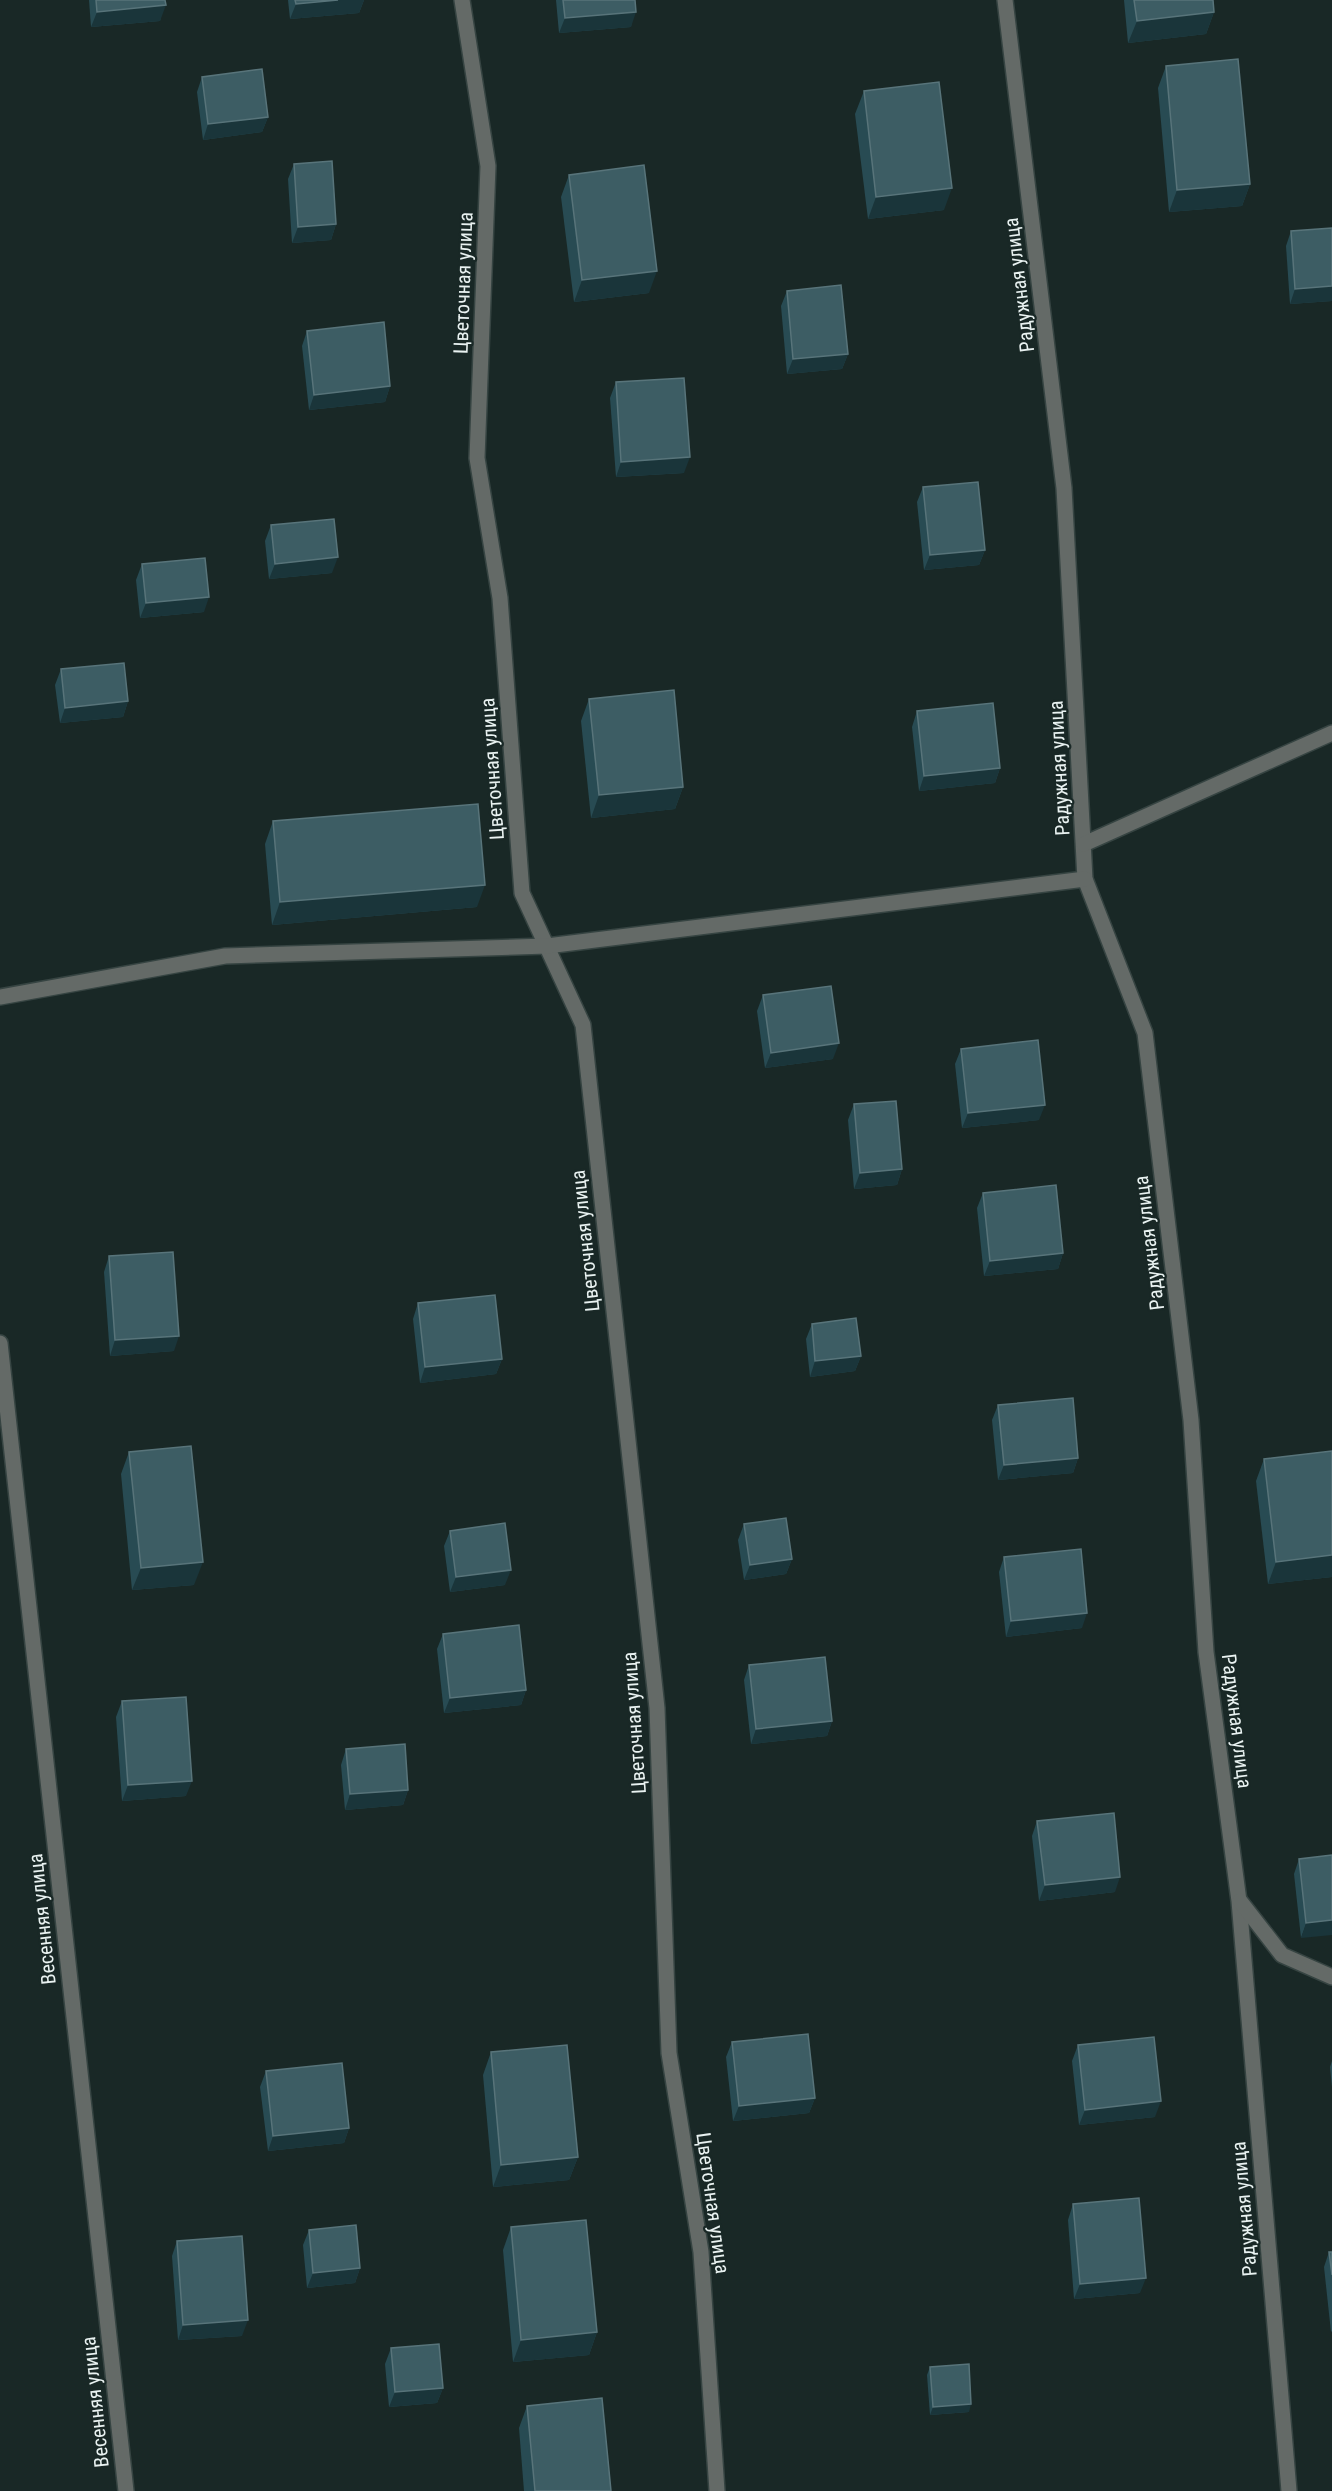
<svg xmlns="http://www.w3.org/2000/svg" width="1332" height="2491" viewBox="0 0 1332 2491" font-family="'Roboto Condensed',sans-serif">
  <style>
    .lines { fill: none; stroke-linecap: round; stroke-linejoin: round }
    .street-casing { stroke: #364442; stroke-width: 18 }
    .street { stroke: #646a67; stroke-width: 15 }
    .wall { fill: #284b53 }
    .shaded-wall { fill: #1a353a }
    .building { fill: #3d5d64; stroke: #58747a; stroke-width: 1.5 }
    .labels { text-anchor: middle; dominant-baseline: central; stroke-width: 4.5; stroke-linejoin: round; paint-order: stroke }
    .street-label { font-size: 20px; fill: #e9f2f1; stroke: #192826 }
  </style>
  <rect width="100%" height="100%" fill="#192826"/>
  <g class="lines">
    <defs>
      <g id="street">
        <polyline points="462,0 488,166 477,458 500,598 522,893 583,1025 657,1708 669,2053 701,2252 717,2491"/>
        <polyline points="1005,0 1064,488 1085,879 1145,1033 1191,1420 1206,1652 1239,1901 1289,2491"/>
        <polyline points="1084,844 1332,733"/>
        <polyline points="0,997 225,956 547,946 1085,879"/>
        <polyline points="0,1343 126,2491"/>
        <polyline points="1240,1901 1282,1955 1332,1977"/>
      </g>
    </defs>
    <use href="#street" class="street-casing"/>
    <use href="#street" class="street"/>
  </g>
  <g class="wall">
    <polygon points="89,0 165,0 160,21 91,27"/>
    <polygon points="288,0 364,0 359,13 290,19"/>
    <polygon points="556,0 635,0 631,27 559,33"/>
    <polygon points="1124,0 1213,0 1214,12 1206,34 1128,43"/>
    <polygon points="1166,66 1250,184 1242,206 1169,212 1158,88"/>
    <polygon points="202,77 268,117 262,132 203,140 197,92"/>
    <polygon points="864,91 944,210 868,219 855,114"/>
    <polygon points="294,164 336,224 331,240 292,243 288,179"/>
    <polygon points="569,175 649,293 574,302 561,197"/>
    <polygon points="1332,228 1332,301 1290,304 1286,246 1291,231"/>
    <polygon points="787,291 848,354 842,369 787,374 781,306"/>
    <polygon points="307,331 390,386 385,402 309,410 302,346"/>
    <polygon points="616,382 684,473 616,477 610,398"/>
    <polygon points="923,487 985,550 979,565 924,570 917,502"/>
    <polygon points="271,525 332,573 269,579 265,541"/>
    <polygon points="142,564 204,612 140,618 136,580"/>
    <polygon points="61,669 128,701 123,717 60,723 55,685"/>
    <polygon points="589,699 683,787 675,809 591,818 581,721"/>
    <polygon points="917,711 1000,768 995,783 919,791 912,727"/>
    <polygon points="273,821 477,907 272,925 265,844"/>
    <polygon points="763,995 833,1059 765,1068 757,1011"/>
    <polygon points="961,1049 1039,1120 962,1128 955,1064"/>
    <polygon points="854,1104 902,1169 897,1185 854,1189 848,1120"/>
    <polygon points="983,1193 1063,1253 1058,1269 984,1276 977,1208"/>
    <polygon points="109,1256 174,1351 110,1356 104,1272"/>
    <polygon points="418,1303 502,1359 496,1374 420,1383 413,1319"/>
    <polygon points="812,1324 861,1356 855,1371 810,1377 806,1339"/>
    <polygon points="998,1405 1078,1458 1073,1473 998,1480 992,1420"/>
    <polygon points="1332,1451 1332,1577 1268,1584 1256,1481 1264,1459"/>
    <polygon points="129,1452 194,1585 132,1590 121,1474"/>
    <polygon points="744,1524 792,1559 786,1574 744,1580 738,1540"/>
    <polygon points="450,1531 505,1585 450,1592 444,1546"/>
    <polygon points="1004,1557 1082,1628 1006,1637 999,1572"/>
    <polygon points="443,1634 526,1690 521,1705 444,1713 437,1649"/>
    <polygon points="749,1665 832,1721 827,1736 751,1744 744,1680"/>
    <polygon points="122,1701 186,1796 122,1801 116,1717"/>
    <polygon points="346,1749 408,1790 403,1805 345,1810 341,1765"/>
    <polygon points="1037,1821 1115,1892 1039,1901 1032,1836"/>
    <polygon points="1332,1855 1301,1938 1294,1874 1299,1859"/>
    <polygon points="732,2042 815,2098 809,2113 733,2121 726,2057"/>
    <polygon points="1078,2045 1155,2117 1079,2125 1072,2061"/>
    <polygon points="491,2052 578,2157 569,2180 493,2187 483,2075"/>
    <polygon points="1332,2061 1332,2087 1330,2067"/>
    <polygon points="266,2071 349,2128 344,2143 268,2151 260,2087"/>
    <polygon points="1073,2204 1140,2293 1074,2299 1068,2220"/>
    <polygon points="511,2227 597,2332 589,2355 513,2362 503,2250"/>
    <polygon points="309,2230 360,2268 355,2283 307,2288 303,2245"/>
    <polygon points="177,2241 242,2336 178,2340 172,2256"/>
    <polygon points="1329,2252 1332,2252 1332,2331 1331,2332 1324,2267"/>
    <polygon points="391,2348 443,2388 437,2403 389,2407 385,2364"/>
    <polygon points="930,2367 969,2412 930,2415 927,2375"/>
    <polygon points="527,2406 611,2491 524,2491 519,2428"/>
  </g>
  <g class="shaded-wall">
    <polygon points="338,0 364,0 359,13 290,19 296,4"/>
    <polygon points="166,5 160,21 91,27 97,12"/>
    <polygon points="636,12 631,27 559,33 565,18"/>
    <polygon points="1214,12 1206,34 1128,43 1137,21"/>
    <polygon points="268,117 262,132 203,140 208,124"/>
    <polygon points="1250,184 1242,206 1169,212 1177,190"/>
    <polygon points="952,188 944,210 868,219 876,197"/>
    <polygon points="336,224 331,240 292,243 298,227"/>
    <polygon points="657,271 649,293 574,302 582,280"/>
    <polygon points="1332,286 1332,301 1290,304 1295,289"/>
    <polygon points="848,354 842,369 787,374 793,359"/>
    <polygon points="390,386 385,402 309,410 314,395"/>
    <polygon points="690,457 684,473 616,477 621,462"/>
    <polygon points="985,550 979,565 924,570 930,555"/>
    <polygon points="338,557 332,573 269,579 275,564"/>
    <polygon points="209,597 204,612 140,618 146,603"/>
    <polygon points="128,701 123,717 60,723 65,708"/>
    <polygon points="1000,768 995,783 919,791 924,776"/>
    <polygon points="683,787 675,809 591,818 599,795"/>
    <polygon points="485,885 477,907 272,925 280,902"/>
    <polygon points="839,1043 833,1059 765,1068 771,1053"/>
    <polygon points="1045,1105 1039,1120 962,1128 968,1113"/>
    <polygon points="902,1169 897,1185 854,1189 860,1173"/>
    <polygon points="1063,1253 1058,1269 984,1276 990,1261"/>
    <polygon points="179,1336 174,1351 110,1356 115,1340"/>
    <polygon points="861,1356 855,1371 810,1377 815,1361"/>
    <polygon points="502,1359 496,1374 420,1383 425,1367"/>
    <polygon points="1078,1458 1073,1473 998,1480 1004,1465"/>
    <polygon points="1332,1555 1332,1577 1268,1584 1276,1562"/>
    <polygon points="792,1559 786,1574 744,1580 750,1565"/>
    <polygon points="203,1562 194,1585 132,1590 141,1568"/>
    <polygon points="511,1570 505,1585 450,1592 456,1577"/>
    <polygon points="1087,1613 1082,1628 1006,1637 1011,1621"/>
    <polygon points="526,1690 521,1705 444,1713 450,1698"/>
    <polygon points="832,1721 827,1736 751,1744 756,1729"/>
    <polygon points="192,1781 186,1796 122,1801 128,1785"/>
    <polygon points="408,1790 403,1805 345,1810 350,1794"/>
    <polygon points="1120,1877 1115,1892 1039,1901 1045,1885"/>
    <polygon points="1332,1920 1332,1935 1301,1938 1306,1923"/>
    <polygon points="815,2098 809,2113 733,2121 739,2106"/>
    <polygon points="1161,2101 1155,2117 1079,2125 1085,2110"/>
    <polygon points="349,2128 344,2143 268,2151 273,2136"/>
    <polygon points="578,2157 569,2180 493,2187 501,2165"/>
    <polygon points="360,2268 355,2283 307,2288 313,2273"/>
    <polygon points="1146,2278 1140,2293 1074,2299 1080,2284"/>
    <polygon points="248,2320 242,2336 178,2340 183,2325"/>
    <polygon points="597,2332 589,2355 513,2362 521,2340"/>
    <polygon points="443,2388 437,2403 389,2407 395,2392"/>
    <polygon points="971,2404 969,2412 930,2415 933,2407"/>
  </g>
  <g class="building">
    <polygon points="96,0 165,0 166,5 97,12"/>
    <polygon points="295,0 338,0 296,4"/>
    <polygon points="563,0 635,0 636,12 565,18"/>
    <polygon points="1134,0 1213,0 1214,12 1137,21"/>
    <polygon points="1238,59 1250,184 1177,190 1166,66"/>
    <polygon points="262,69 268,117 208,124 202,77"/>
    <polygon points="939,82 952,188 876,197 864,91"/>
    <polygon points="332,161 336,224 298,227 294,164"/>
    <polygon points="644,165 657,271 582,280 569,175"/>
    <polygon points="1332,228 1332,286 1295,289 1291,231"/>
    <polygon points="841,285 848,354 793,359 787,291"/>
    <polygon points="384,322 390,386 314,395 307,331"/>
    <polygon points="684,378 690,457 621,462 616,382"/>
    <polygon points="978,482 985,550 930,555 923,487"/>
    <polygon points="334,519 338,557 275,564 271,525"/>
    <polygon points="205,558 209,597 146,603 142,564"/>
    <polygon points="124,663 128,701 65,708 61,669"/>
    <polygon points="674,690 683,787 599,795 589,699"/>
    <polygon points="993,703 1000,768 924,776 917,711"/>
    <polygon points="478,804 485,885 280,902 273,821"/>
    <polygon points="831,986 839,1043 771,1053 763,995"/>
    <polygon points="1038,1040 1045,1105 968,1113 961,1049"/>
    <polygon points="896,1101 902,1169 860,1173 854,1104"/>
    <polygon points="1056,1185 1063,1253 990,1261 983,1193"/>
    <polygon points="173,1252 179,1336 115,1340 109,1256"/>
    <polygon points="495,1295 502,1359 425,1367 418,1303"/>
    <polygon points="856,1318 861,1356 815,1361 812,1324"/>
    <polygon points="1073,1398 1078,1458 1004,1465 998,1405"/>
    <polygon points="191,1446 203,1562 141,1568 129,1452"/>
    <polygon points="1332,1451 1332,1555 1276,1562 1264,1459"/>
    <polygon points="786,1518 792,1559 750,1565 744,1524"/>
    <polygon points="505,1523 511,1570 456,1577 450,1531"/>
    <polygon points="1081,1549 1087,1613 1011,1621 1004,1557"/>
    <polygon points="519,1625 526,1690 450,1698 443,1634"/>
    <polygon points="825,1657 832,1721 756,1729 749,1665"/>
    <polygon points="186,1697 192,1781 128,1785 122,1701"/>
    <polygon points="405,1744 408,1790 350,1794 346,1749"/>
    <polygon points="1114,1813 1120,1877 1045,1885 1037,1821"/>
    <polygon points="1332,1855 1332,1920 1306,1923 1299,1859"/>
    <polygon points="808,2034 815,2098 739,2106 732,2042"/>
    <polygon points="1154,2037 1161,2101 1085,2110 1078,2045"/>
    <polygon points="567,2045 578,2157 501,2165 491,2052"/>
    <polygon points="342,2063 349,2128 273,2136 266,2071"/>
    <polygon points="1139,2198 1146,2278 1080,2284 1073,2204"/>
    <polygon points="586,2220 597,2332 521,2340 511,2227"/>
    <polygon points="356,2225 360,2268 313,2273 309,2230"/>
    <polygon points="242,2236 248,2320 183,2325 177,2241"/>
    <polygon points="1329,2252 1332,2252 1332,2275"/>
    <polygon points="439,2344 443,2388 395,2392 391,2348"/>
    <polygon points="969,2364 971,2404 933,2407 930,2367"/>
    <polygon points="602,2398 611,2491 535,2491 527,2406"/>
  </g>
  <g class="labels">
    <g class="street-label">
      <text transform="translate(463 283) rotate(-88)">Цветочная улица</text>
      <text transform="translate(1019 285) rotate(-97)">Радужная улица</text>
      <text transform="translate(1059 768) rotate(-93)">Радужная улица</text>
      <text transform="translate(492 769) rotate(-94)">Цветочная улица</text>
      <text transform="translate(585 1241) rotate(-96)">Цветочная улица</text>
      <text transform="translate(1149 1243) rotate(-97)">Радужная улица</text>
      <text transform="translate(1237 1721) rotate(83)">Радужная улица</text>
      <text transform="translate(634 1723) rotate(-94)">Цветочная улица</text>
      <text transform="translate(42 1919) rotate(-96)">Весенняя улица</text>
      <text transform="translate(713 2203) rotate(82)">Цветочная улица</text>
      <text transform="translate(1244 2209) rotate(-95)">Радужная улица</text>
      <text transform="translate(95 2402) rotate(-96)">Весенняя улица</text>
    </g>
  </g>
</svg>
